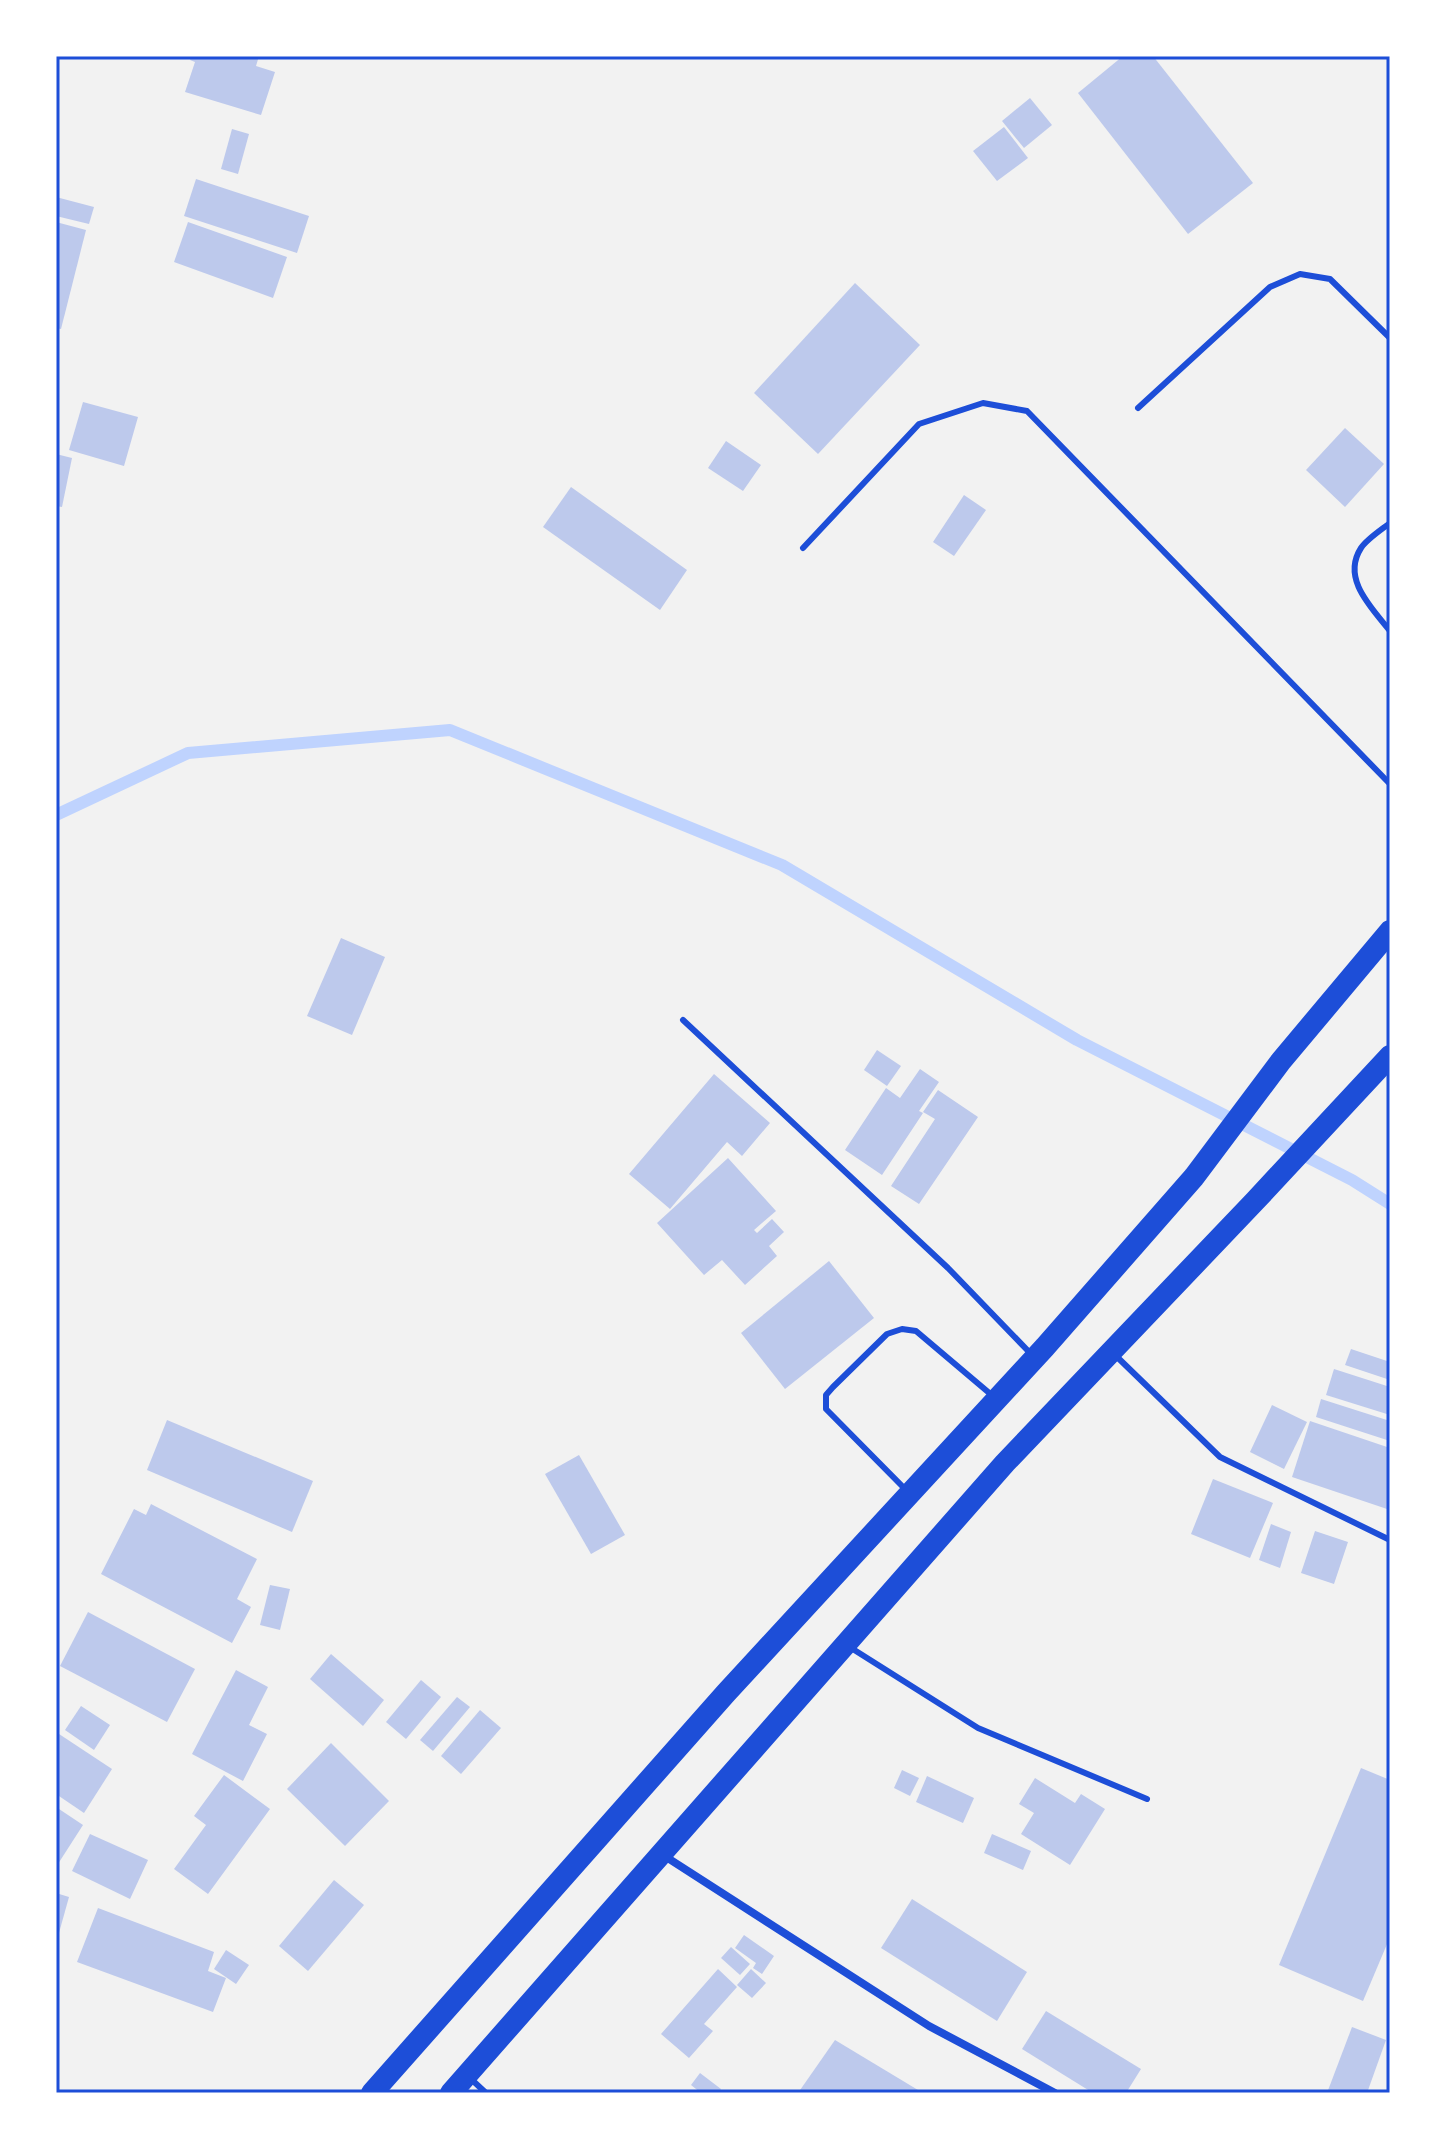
<svg xmlns="http://www.w3.org/2000/svg" width="1446" height="2149" viewBox="0 0 1446 2149" font-family="'Roboto Serif',serif">
  <style>
    .lines { fill: none; stroke-linecap: round; stroke-linejoin: round }
    .stream { stroke: #bfd3fe; stroke-width: 12 }
    .building { fill: #bdc9ec }
    .service { stroke: #1d4ed8; stroke-width: 6 }
    .minor { stroke: #1d4ed8; stroke-width: 8 }
    .trunk { stroke: #1d4ed8; stroke-width: 22 }
    .neatline { fill: none; stroke: #1d4ed8; stroke-width: 3 }
  </style>
  <rect width="100%" height="100%" fill="#f2f2f2"/>
  <g class="lines">
    <polyline class="stream" points="56,815 188,753 450,730 782,865 1077,1040 1352,1180 1390,1204"/>
  </g>
  <g class="building">
    <polygon points="192,56 259,56 256,66 275,72 261,115 185,92 195,62 190,60"/>
    <polygon points="1123,56 1153,56 1253,183 1188,234 1078,93"/>
    <polygon points="1030,98 1052,125 1024,148 1002,121"/>
    <polygon points="1004,127 1028,158 997,181 973,151"/>
    <polygon points="232,129 249,134 238,174 221,169"/>
    <polygon points="196,179 309,216 297,253 184,216"/>
    <polygon points="56,197 94,207 89,224 56,216"/>
    <polygon points="56,222 86,230 61,329 56,328"/>
    <polygon points="188,222 287,257 273,298 174,262"/>
    <polygon points="855,283 920,345 818,454 754,393"/>
    <polygon points="83,402 138,417 124,466 69,450"/>
    <polygon points="1345,428 1384,464 1345,507 1306,470"/>
    <polygon points="726,441 761,465 743,491 708,468"/>
    <polygon points="56,454 72,458 62,507 56,506"/>
    <polygon points="571,487 687,570 660,610 543,527"/>
    <polygon points="964,495 986,510 954,556 933,542"/>
    <polygon points="341,938 385,957 352,1035 307,1016"/>
    <polygon points="877,1050 901,1066 887,1086 864,1070"/>
    <polygon points="920,1069 939,1082 919,1111 923,1113 882,1175 845,1150 886,1088 900,1098"/>
    <polygon points="714,1074 770,1123 742,1156 727,1142 670,1209 629,1174"/>
    <polygon points="938,1090 978,1117 919,1204 891,1186 935,1119 923,1112"/>
    <polygon points="728,1158 776,1211 754,1230 757,1233 772,1219 784,1232 769,1246 777,1256 745,1285 722,1260 704,1275 657,1223"/>
    <polygon points="829,1261 874,1318 785,1389 741,1333"/>
    <polygon points="1351,1349 1390,1362 1390,1380 1345,1365"/>
    <polygon points="1334,1369 1390,1387 1390,1415 1326,1395"/>
    <polygon points="1321,1399 1390,1421 1390,1441 1316,1417"/>
    <polygon points="1272,1405 1307,1422 1284,1469 1250,1452"/>
    <polygon points="167,1420 313,1481 292,1532 147,1470"/>
    <polygon points="1310,1421 1390,1448 1390,1510 1292,1477"/>
    <polygon points="579,1455 625,1535 591,1554 545,1474"/>
    <polygon points="1213,1479 1273,1503 1250,1558 1191,1534"/>
    <polygon points="151,1504 257,1559 237,1599 251,1607 232,1643 101,1574 134,1509 146,1515"/>
    <polygon points="1271,1524 1291,1532 1280,1568 1259,1560"/>
    <polygon points="1315,1531 1348,1542 1334,1584 1301,1573"/>
    <polygon points="270,1585 290,1589 280,1630 260,1625"/>
    <polygon points="88,1612 195,1669 167,1722 60,1666"/>
    <polygon points="331,1654 384,1700 363,1726 310,1679"/>
    <polygon points="236,1670 268,1687 249,1725 267,1734 243,1781 192,1754"/>
    <polygon points="421,1680 441,1697 406,1739 386,1722"/>
    <polygon points="457,1697 470,1707 433,1751 420,1740"/>
    <polygon points="81,1706 110,1725 94,1750 65,1730"/>
    <polygon points="480,1710 501,1728 461,1774 441,1756"/>
    <polygon points="56,1732 112,1769 84,1813 56,1794"/>
    <polygon points="331,1743 389,1801 345,1846 287,1789"/>
    <polygon points="1361,1768 1390,1780 1390,1937 1363,2001 1279,1965"/>
    <polygon points="902,1770 919,1778 910,1796 894,1788"/>
    <polygon points="224,1775 270,1809 208,1894 174,1869 206,1825 194,1816"/>
    <polygon points="927,1776 974,1798 963,1823 916,1802"/>
    <polygon points="1035,1778 1075,1803 1081,1794 1105,1809 1070,1865 1021,1834 1034,1813 1019,1804"/>
    <polygon points="56,1807 83,1825 56,1867"/>
    <polygon points="90,1834 148,1860 130,1899 72,1871"/>
    <polygon points="992,1834 1031,1851 1023,1870 984,1853"/>
    <polygon points="334,1880 364,1905 308,1971 279,1946"/>
    <polygon points="56,1893 69,1897 57,1940 56,1939"/>
    <polygon points="912,1899 1027,1972 997,2021 881,1948"/>
    <polygon points="98,1908 214,1952 208,1971 226,1978 213,2012 77,1962"/>
    <polygon points="744,1935 774,1956 762,1974 753,1968 756,1963 735,1948"/>
    <polygon points="731,1947 750,1964 740,1975 721,1958"/>
    <polygon points="226,1950 249,1965 236,1984 214,1969"/>
    <polygon points="718,1969 737,1987 704,2024 713,2031 689,2058 661,2034"/>
    <polygon points="751,1969 766,1983 752,1998 737,1985"/>
    <polygon points="1046,2011 1141,2069 1126,2093 1093,2093 1022,2049"/>
    <polygon points="1352,2027 1386,2040 1367,2093 1327,2093"/>
    <polygon points="835,2040 923,2093 798,2093"/>
    <polygon points="700,2073 721,2089 718,2093 701,2093 691,2085"/>
  </g>
  <g class="lines">
    <g class="service">
      <polyline points="1138,408 1270,287 1300,274 1330,279 1390,338"/>
      <path d="M 1390,523 C 1381,530 1367,539 1361,548 C 1341,579 1372,608 1390,631"/>
      <polyline points="803,548 919,424 983,403 1027,411 1390,784"/>
      <polyline points="683,1020 948,1268 1032,1355"/>
      <polyline points="1114,1354 1220,1457 1390,1540"/>
      <polyline points="908,1492 826,1409 826,1395 833,1387 887,1334 902,1329 916,1331 994,1397"/>
      <polyline points="848,1646 978,1728 1147,1799"/>
      <polyline points="471,2079 486,2093"/>
    </g>
    <polyline class="minor" points="663,1855 929,2026 1055,2093"/>
    <g class="trunk">
      <polyline points="372,2093 726,1693 1045,1347 1194,1177 1281,1061 1390,931"/>
      <polyline points="451,2093 1005,1463 1255,1201 1390,1056"/>
    </g>
  </g>
  <rect width="1446" height="2149" fill="none" stroke="#ffffff" stroke-width="116"/>
  <rect x="58" y="58" width="1330" height="2033" class="neatline"/>
</svg>
